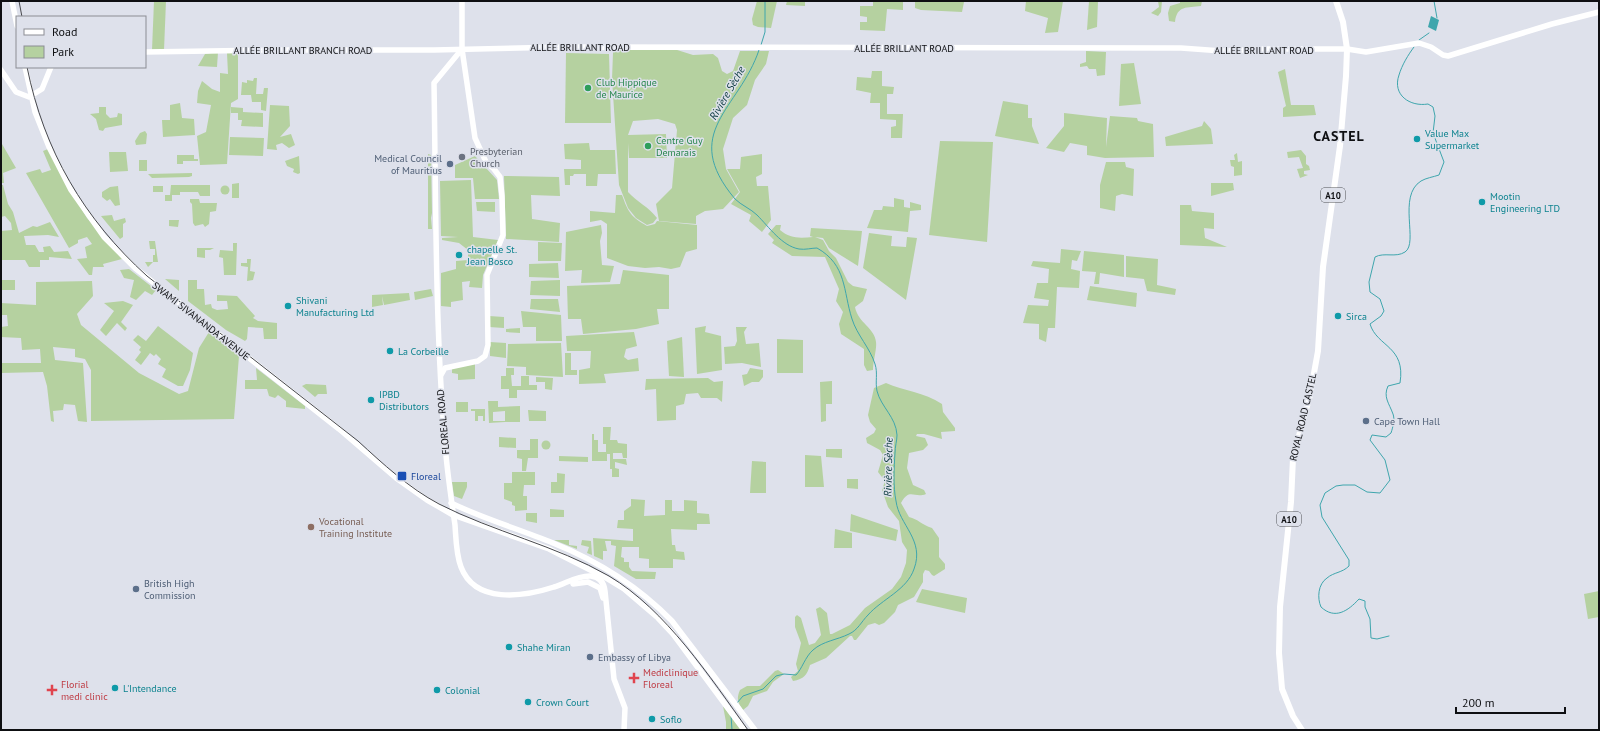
<svg xmlns="http://www.w3.org/2000/svg" width="1600" height="731" viewBox="0 0 1600 731" font-family="'PT Sans',sans-serif">
  <style>
    .green { fill: #b5d1a0 }
    .water { fill: #3fa6ad }
    .lines { fill: none; stroke-linecap: round; stroke-linejoin: round }
    .stream { stroke: #3fa6ad; stroke-width: 1 }
    .secondary { stroke: #fff; stroke-width: 5.5 }
    .primary { stroke: #fff; stroke-width: 6 }
    .tram { stroke: #47484d; stroke-width: 1 }
    .leisure-dot { fill: #2e9e5b; stroke: #dee1eb; stroke-width: 1.5 }
    .culture-dot { fill: #0f9aa8; stroke: #dee1eb; stroke-width: 1.5 }
    .worship-dot { fill: #6b7280; stroke: #dee1eb; stroke-width: 1.5 }
    .service-dot { fill: #5c6f8a; stroke: #dee1eb; stroke-width: 1.5 }
    .transit-dot { fill: #1a4fb4; stroke: #dee1eb; stroke-width: 1.5 }
    .education-dot { fill: #8d6e63; stroke: #dee1eb; stroke-width: 1.5 }
    .health-dot { fill: #e0444e; stroke: #dee1eb; stroke-width: 1.5 }
    .labels { text-anchor: middle; dominant-baseline: central; stroke-width: 3; stroke-linejoin: round; paint-order: stroke }
    .shield { fill: #dee1eb; stroke: #4c4e53; stroke-width: 1 }
    .shield-label { font-size: 9px; font-weight: bold; fill: #0e0f12 }
    .street-label { font-size: 10px; fill: #0e0f12; stroke: #dee1eb }
    .leisure-label { font-size: 10px; fill: #27864d; stroke: #dee1eb; text-anchor: start }
    .culture-label { font-size: 10px; fill: #0d838f; stroke: #dee1eb; text-anchor: start }
    .worship-label { font-size: 10px; fill: #5b616d; stroke: #dee1eb; text-anchor: start }
    .service-label { font-size: 10px; fill: #4e5e75; stroke: #dee1eb; text-anchor: start }
    .transit-label { font-size: 10px; fill: #164399; stroke: #dee1eb; text-anchor: start }
    .education-label { font-size: 10px; fill: #785e54; stroke: #dee1eb; text-anchor: start }
    .health-label { font-size: 10px; fill: #be3a42; stroke: #dee1eb; text-anchor: start }
    .water-label { font-size: 11px; font-style: italic; fill: #0e3d41; stroke: #dee1eb }
    .district-label { font-size: 14px; font-weight: bold; letter-spacing: 1px; fill: #0e0f12; stroke: #dee1eb }
  </style>
  <rect width="100%" height="100%" fill="#dee1eb"/>
  <g class="green">
    <polygon points="154,1 166,1 164,50 152,50"/>
    <polygon points="757,1 777,1 771,28 758,27 753,25 752,19"/>
    <polygon points="787,1 805,1 805,6 786,5"/>
    <polygon points="870,1 903,1 903,10 887,9 885,31 860,30 860,22 867,22 867,17 860,16 860,6 873,6 873,1"/>
    <polygon points="915,1 959,1 964,2 962,12 921,10 915,8"/>
    <polygon points="1026,1 1063,1 1058,32 1045,33 1048,18 1025,11"/>
    <polygon points="1089,1 1098,1 1097,27 1087,30"/>
    <polygon points="1158,1 1162,1 1161,12 1158,16 1151,13 1159,7"/>
    <path d="M 1180,1 L 1202,1 L 1201,6 C 1187,8 1177,5 1175,22 L 1169,21 L 1168,13 L 1170,6 L 1180,3 Z"/>
    <path d="M 674,49 L 693,55 L 713,54 L 718,58 L 722,71 L 727,74 L 733,71 L 740,51 L 769,51 L 766,64 L 755,80 L 747,105 L 733,118 L 723,149 L 726,169 L 739,192 L 723,209 L 705,211 L 696,216 L 696,224 L 659,221 L 656,204 L 672,188 L 677,130 L 675,124 L 658,119 L 633,121 L 628,135 L 666,134 L 667,158 L 629,158 L 628,143 L 628,192 C 637,202 649,207 657,218 L 653,223 L 647,225 L 636,218 L 628,208 L 619,185 L 612,79 L 613,53 L 615,50 Z"/>
    <polygon points="1086,51 1106,52 1105,75 1097,76 1096,69 1089,69 1087,66 1080,67 1080,64 1086,62"/>
    <polygon points="218,52 217,67 198,66 205,54"/>
    <polygon points="227,53 238,53 238,99 231,103 227,164 200,165 197,136 206,132 211,105 197,103 198,91 202,81 212,89 220,92 220,73 228,74"/>
    <polygon points="566,53 609,54 611,123 565,123"/>
    <polygon points="1134,63 1141,104 1119,106 1121,64"/>
    <polygon points="1285,69 1291,105 1314,105 1316,115 1283,117 1283,108 1286,106 1278,72"/>
    <polygon points="872,71 882,71 882,86 894,87 893,94 887,94 887,114 903,114 902,138 891,138 891,127 896,126 896,120 880,119 880,103 870,103 871,93 856,90 857,77 871,78"/>
    <polygon points="254,78 257,78 256,94 263,94 264,88 268,88 266,111 261,110 261,102 252,102 251,95 241,95 242,82 247,83 247,80 253,81"/>
    <polygon points="1003,101 1028,105 1028,118 1032,118 1032,126 1039,144 995,136"/>
    <polygon points="180,103 182,118 194,119 195,135 163,137 162,120 170,120 170,105"/>
    <polygon points="270,105 289,106 290,126 280,137 291,134 295,145 289,148 282,143 276,145 277,150 267,149"/>
    <polygon points="99,107 106,107 106,114 110,118 117,117 118,113 122,114 122,125 105,128 103,131 99,130 96,119 90,114 99,113"/>
    <polygon points="231,107 243,108 243,112 263,113 263,127 241,126 242,120 238,120 238,113 231,113"/>
    <polygon points="1064,113 1107,118 1106,147 1110,116 1137,118 1138,121 1153,124 1154,157 1105,158 1087,155 1087,146 1070,143 1064,152 1046,148 1064,126"/>
    <polygon points="1204,121 1211,129 1213,144 1166,146 1165,137 1202,126"/>
    <polygon points="145,131 147,134 146,144 136,145 135,141 140,133"/>
    <polygon points="230,137 264,138 263,156 229,155"/>
    <polygon points="940,141 993,142 987,242 929,235"/>
    <polygon points="589,143 590,150 615,150 616,174 598,174 597,186 586,186 586,174 574,174 573,176 570,176 570,185 565,185 564,169 581,169 581,160 565,159 564,144"/>
    <polygon points="1,144 2,144 16,168 3,173 4,183 1,183"/>
    <polygon points="48,149 67,185 87,218 122,259 103,264 104,267 93,267 92,275 89,275 77,259 87,258 85,247 92,244 87,237 78,240 78,243 69,248 26,173 40,169 42,173 51,170 43,151"/>
    <polygon points="1301,150 1306,156 1306,164 1309,166 1310,170 1304,171 1304,174 1308,175 1300,178 1297,169 1303,168 1299,157 1288,158 1287,152"/>
    <polygon points="109,152 126,152 128,171 110,172"/>
    <polygon points="1237,153 1238,162 1242,161 1242,175 1234,176 1234,167 1231,166 1230,160 1235,160 1234,155"/>
    <polygon points="428,154 431,155 432,213 431,218 432,229 428,229"/>
    <polygon points="762,154 762,174 756,177 757,186 768,186 771,220 762,232 749,221 751,215 731,204 740,192 727,169 740,169 741,157"/>
    <polygon points="177,155 194,155 194,159 198,159 198,161 183,161 183,164 177,164"/>
    <polygon points="299,156 300,173 298,174 293,172 294,169 287,166 285,161"/>
    <polygon points="475,156 497,180 499,199 475,199 473,178 455,178 455,165"/>
    <rect x="139" y="160" width="8" height="11"/>
    <polygon points="1106,162 1125,162 1126,167 1134,169 1133,196 1122,194 1116,196 1115,211 1100,208 1100,185"/>
    <polygon points="192,173 192,176 189,177 152,178 148,174"/>
    <polygon points="504,176 559,177 560,196 531,195 532,219 560,223 559,242 506,239"/>
    <polygon points="471,180 473,237 498,240 483,275 482,288 469,287 470,281 462,282 463,300 451,302 451,307 441,306 441,273 456,269 456,261 468,260 468,250 459,243 442,240 442,238 458,237 441,236 440,181"/>
    <polygon points="239,183 239,198 232,198 232,184"/>
    <polygon points="1211,183 1233,183 1234,190 1211,196"/>
    <polygon points="1,185 3,185 8,204 13,212 19,233 33,226 37,227 50,222 59,237 48,235 24,236 26,245 35,245 39,252 44,252 43,247 50,246 54,252 68,251 72,259 49,257 49,260 40,260 40,267 29,267 25,260 1,260 1,231 12,230 11,223 5,216 1,217"/>
    <polygon points="171,185 210,185 210,196 200,196 198,192 180,192 180,195 172,195 172,201 165,201 165,195 170,195"/>
    <circle cx="225" cy="190" r="4.5"/>
    <polygon points="118,186 120,205 115,206 110,199 107,201 102,197 102,192 110,187"/>
    <rect x="153" y="186" width="10" height="6"/>
    <path d="M 616,195 L 622,195 C 628,212 631,217 647,226 L 655,224 L 657,221 L 697,225 L 697,249 L 686,252 L 680,267 L 671,269 L 659,267 L 645,268 L 628,266 L 607,258 L 607,224 L 601,220 L 590,222 L 590,211 L 615,213 Z"/>
    <polygon points="894,198 904,200 904,207 910,208 910,202 921,205 921,210 910,211 908,232 867,228 874,210 882,210 883,206 894,207"/>
    <polygon points="190,199 199,199 200,203 217,203 216,211 210,212 209,224 205,227 203,224 195,226 193,223 192,204 190,202"/>
    <polygon points="476,202 495,202 495,212 477,211"/>
    <polygon points="1180,205 1191,205 1192,211 1214,213 1214,229 1204,228 1205,238 1227,247 1180,245"/>
    <polygon points="112,215 114,221 125,218 126,222 123,224 123,237 120,239 101,216"/>
    <polygon points="169,220 179,220 178,227 169,226"/>
    <polygon points="601,225 602,233 600,241 602,265 614,266 610,282 581,283 582,270 565,271 566,232"/>
    <path d="M 776,225 L 781,225 L 780,230 C 790,239 800,238 813,237 L 810,236 L 811,228 L 862,231 L 858,266 L 829,248 L 823,238 L 815,237 L 823,240 L 829,251 L 836,258 L 848,282 L 853,286 L 867,289 L 863,301 L 855,307 C 858,323 875,328 876,342 C 877,349 873,361 873,370 L 867,371 L 864,365 L 864,349 L 841,334 L 839,324 L 843,312 L 836,301 L 839,289 L 825,257 L 792,256 L 772,243 L 774,240 L 768,234 Z"/>
    <polygon points="869,233 892,236 891,246 906,247 907,237 917,238 906,300 863,268"/>
    <polygon points="149,241 155,241 158,262 153,262 148,267 145,262 153,262 153,255 155,255 155,249 150,249"/>
    <polygon points="538,242 562,243 561,261 538,261"/>
    <polygon points="233,243 237,243 236,275 224,275 223,258 219,257 220,250 233,251"/>
    <polygon points="197,248 214,248 210,250 205,250 205,258 197,257"/>
    <polygon points="1061,249 1081,251 1077,261 1072,260 1071,269 1080,271 1079,288 1057,287 1055,328 1048,328 1046,342 1039,339 1039,324 1023,323 1028,305 1048,306 1049,300 1034,298 1037,283 1048,283 1049,269 1031,266 1033,261 1060,263"/>
    <polygon points="1084,251 1124,255 1124,277 1100,273 1099,284 1094,284 1096,272 1082,271"/>
    <polygon points="1126,256 1158,259 1157,285 1176,289 1175,295 1147,291 1144,279 1126,277"/>
    <polygon points="247,259 251,259 250,271 255,272 253,280 247,281 248,267 241,266 241,263 247,263"/>
    <polygon points="558,263 559,278 529,277 529,264"/>
    <polygon points="129,269 156,290 152,295 145,291 136,300 130,297 134,280 124,278 120,270"/>
    <polygon points="623,270 669,275 669,309 657,309 659,324 636,329 583,334 581,319 568,319 567,286 620,284"/>
    <polygon points="165,279 179,280 179,291"/>
    <rect x="1" y="280" width="14" height="10"/>
    <polygon points="188,280 197,280 197,289 204,289 205,305 211,304 212,308 217,310 228,309 227,301 217,301 217,295 237,296 255,316 253,318 258,321 277,323 277,339 264,339 263,328 248,327 247,339 245,341 226,330 188,301"/>
    <polygon points="560,280 560,296 530,295 531,281"/>
    <polygon points="92,281 93,296 77,314 81,325 139,373 179,394 188,391 199,348 209,332 239,356 234,419 91,421 91,370 85,359 75,357 75,349 53,347 55,360 83,363 87,422 78,421 75,405 64,404 63,410 53,411 54,422 51,421 47,386 43,372 1,373 1,363 41,363 40,349 22,350 21,338 1,337 1,327 8,326 7,315 1,315 1,303 36,305 36,282"/>
    <polygon points="1090,286 1137,293 1136,307 1087,300"/>
    <polygon points="431,289 433,296 415,300 414,292"/>
    <polygon points="409,293 410,300 384,305 382,296 383,305 372,307 372,295"/>
    <polygon points="531,299 558,299 560,312 530,309"/>
    <polygon points="123,301 133,305 121,322 127,328 125,331 117,323 106,336 100,330 114,311 104,303"/>
    <polygon points="521,311 561,315 562,341 536,341 536,327 523,327"/>
    <polygon points="489,316 504,317 504,328 489,327"/>
    <polygon points="158,326 193,353 190,370 183,386 178,386 162,377 166,369 158,364 161,359 156,354 154,356 150,353 141,365 135,360 141,352 139,350 141,347 133,340 138,335 146,341"/>
    <polygon points="706,326 705,332 721,336 722,370 697,374 695,328"/>
    <polygon points="736,327 747,327 744,332 746,344 759,343 761,367 742,363 725,364 724,347 735,346 737,341"/>
    <polygon points="520,328 520,333 506,332 506,329"/>
    <polygon points="634,332 637,346 626,349 624,357 628,360 638,358 639,371 604,374 606,383 579,384 579,370 590,368 591,351 567,351 566,336"/>
    <polygon points="682,337 684,377 669,376 667,341"/>
    <polygon points="777,339 803,340 803,373 777,373"/>
    <polygon points="490,342 506,343 506,358 490,356"/>
    <polygon points="561,343 563,377 526,375 526,367 507,366 508,344"/>
    <polygon points="565,353 571,353 571,370 577,370 577,375 565,375"/>
    <polygon points="475,363 475,379 458,380 458,374 452,373 452,367"/>
    <polygon points="256,368 305,406 305,409 286,407 286,401 278,395 275,398 269,396 267,389 245,389 245,380 257,380"/>
    <polygon points="506,368 514,368 514,375 511,375 512,386 521,386 521,376 529,376 529,385 537,385 537,390 517,390 517,398 509,398 509,389 501,389 501,376 506,376"/>
    <polygon points="750,368 763,370 763,377 759,382 752,382 744,386 742,375 747,374"/>
    <polygon points="536,377 553,378 552,390 545,389 545,382 536,382"/>
    <polygon points="708,378 714,382 723,381 722,402 717,398 701,398 698,393 686,394 684,404 676,406 676,420 657,421 656,389 645,390 646,379"/>
    <polygon points="832,381 832,404 826,404 826,421 821,422 820,382"/>
    <path d="M 886,383 C 904,391 924,392 942,404 L 943,412 L 955,428 L 955,431 L 941,432 L 942,439 L 924,434 L 917,434 L 916,436 L 925,438 L 928,445 L 923,450 L 909,453 L 907,468 L 913,485 L 924,490 L 926,494 C 914,499 910,487 901,503 L 909,517 C 918,519 922,525 932,528 L 939,538 L 939,557 L 945,564 L 945,569 L 934,576 L 932,575 L 929,571 L 925,570 L 923,574 L 923,582 L 914,597 L 898,605 L 895,612 L 884,623 L 879,625 L 875,623 L 868,625 L 856,640 L 854,640 L 852,636 L 850,636 L 826,658 L 810,665 C 807,675 804,679 793,681 L 791,677 L 798,671 L 796,664 L 801,643 L 795,627 L 795,617 L 797,615 L 801,618 L 809,645 L 815,643 L 821,635 L 816,609 L 820,607 L 827,613 L 830,634 L 832,634 L 850,625 L 865,608 L 892,589 L 901,577 L 906,563 L 907,550 L 902,542 L 899,521 L 888,507 L 882,490 L 885,481 L 878,472 L 883,455 L 880,450 L 867,443 L 866,438 L 874,433 L 876,429 L 870,422 L 868,415 L 874,388 Z"/>
    <polygon points="306,384 326,385 327,394 318,394 315,397 302,386"/>
    <polygon points="488,401 498,401 498,407 520,406 520,422 505,422 505,411 493,412 493,421 505,421 505,422 489,423"/>
    <rect x="456" y="402" width="12" height="10"/>
    <polygon points="471,409 485,409 485,421 483,421 483,416 478,416 478,421 475,421 475,411 471,411"/>
    <polygon points="528,410 546,411 546,421 529,421"/>
    <polygon points="603,427 611,427 610,440 617,440 618,443 627,444 627,458 623,458 622,453 613,453 613,459 626,459 627,465 615,462 615,468 619,469 619,477 612,477 612,469 610,469 610,454 607,454 607,461 592,461 592,434 594,434 594,440 598,440 598,452 606,452 606,444 603,444"/>
    <polygon points="499,437 516,438 516,448 499,447"/>
    <polygon points="530,439 538,439 538,458 528,458 526,471 522,471 522,459 517,458 517,450 530,450"/>
    <circle cx="546" cy="445" r="4.5"/>
    <polygon points="826,449 842,449 842,458 826,457"/>
    <polygon points="805,455 821,456 824,487 805,487"/>
    <polygon points="559,456 588,457 588,462 559,461"/>
    <polygon points="752,461 766,462 766,493 750,493"/>
    <polygon points="512,472 535,472 535,485 524,485 523,496 527,496 527,510 515,511 515,506 512,505 512,502 504,499 504,483 512,483"/>
    <polygon points="557,473 565,474 564,493 551,493 551,482 557,482"/>
    <polygon points="847,479 858,479 858,489 847,488"/>
    <polygon points="452,482 467,482 467,487 462,499 454,496"/>
    <polygon points="631,499 645,500 644,516 665,515 665,500 672,500 672,511 684,511 684,500 697,501 697,513 709,514 710,524 697,524 697,530 671,529 672,545 675,545 676,551 684,552 685,560 673,559 673,568 649,568 649,559 639,558 639,547 622,547 621,557 624,558 624,562 629,562 629,567 632,571 656,572 655,579 636,579 614,566 616,546 611,545 611,541 605,541 607,551 603,551 603,560 594,556 593,538 633,541 633,529 617,528 618,520 624,520 624,511 631,506"/>
    <polygon points="550,509 564,510 564,517 550,517"/>
    <polygon points="526,513 537,513 537,523 526,521"/>
    <polygon points="851,514 898,530 896,541 850,531"/>
    <polygon points="835,529 852,533 852,548 834,548"/>
    <polygon points="554,540 569,540 569,545 577,546 577,549"/>
    <polygon points="582,540 591,541 592,555 587,553 589,547 581,545"/>
    <polygon points="922,589 967,598 965,613 916,602"/>
    <polygon points="1599,591 1599,617 1588,619 1584,594"/>
    <path d="M 778,670 L 784,674 L 773,682 L 767,691 L 753,696 L 748,706 L 743,710 C 738,703 736,699 740,690 L 747,686 L 760,686 L 775,671 Z"/>
    <polygon points="723,706 742,730 726,730 726,722"/>
  </g>
  <polygon class="water" points="1431,16 1439,20 1436,31 1428,27"/>
  <g class="lines">
    <g class="stream">
      <polyline points="1434,1 1437,18"/>
      <polyline points="1419,40 1429,33"/>
      <polyline points="761,45 765,32 765,1"/>
      <path d="M 1389,636 L 1377,639 L 1371,638 L 1370,619 L 1365,607 L 1365,601 L 1359,599 C 1348,611 1335,620 1321,607 C 1317,598 1318,584 1327,578 C 1334,572 1342,573 1349,566 L 1349,560 L 1322,517 L 1320,505 L 1325,493 L 1336,486 L 1343,485 L 1355,485 L 1367,492 L 1380,493 L 1390,480 L 1385,460 L 1370,440 L 1372,435 L 1386,437 L 1391,433 C 1393,427 1395,419 1393,414 C 1389,403 1383,397 1388,386 L 1400,383 C 1406,346 1377,347 1370,324 L 1381,316 L 1384,311 L 1380,299 L 1370,292 L 1369,282 L 1375,257 C 1384,252 1396,258 1405,252 C 1419,243 1397,196 1421,181 C 1426,178 1433,177 1439,175 L 1444,162 L 1433,133 L 1435,116 L 1433,107 L 1428,104 C 1410,107 1392,95 1399,75 C 1402,65 1408,55 1414,47"/>
      <path d="M 737,703 L 743,696 L 763,689 L 776,676 L 784,674 L 796,675 C 802,669 805,657 813,650 C 823,641 837,640 849,634 C 858,630 861,622 868,615 C 882,599 907,590 914,569 C 925,540 899,525 896,501 C 893,486 894,468 895,453 C 895,447 897,440 897,435 C 896,417 881,407 877,391 C 875,382 878,373 875,364 C 870,348 857,335 852,319 C 843,291 847,265 817,248 C 812,248 805,250 799,249 C 782,246 769,227 757,215 C 751,209 741,205 735,199 C 679,132 739,110 759,50"/>
      <polyline points="731,715 732,730"/>
    </g>
    <g class="secondary">
      <polyline points="12,1 17,26"/>
      <path d="M 462,49 L 434,83 C 436,203 435,324 445,444 C 447,471 451,498 455,525 C 456,539 456,554 461,567 C 475,604 523,597 554,587 C 565,584 578,575 591,576 C 600,577 604,583 605,591 L 614,679 L 625,708 L 624,730"/>
      <polyline points="145,52 275,50 434,50 562,47 1181,48 1222,51 1264,49 1347,49 1366,52 1419,43 1431,47 1443,55 1448,56 1552,24 1599,12"/>
      <polyline points="25,67 35,112 49,147 71,190 104,237 135,268 339,429 396,478 427,500 453,515 549,549 606,578 624,589 658,618 673,634 744,730"/>
      <polyline points="1,70 16,92 29,97 42,89 51,67"/>
      <polyline points="441,375 445,368 478,361 485,356 488,345 487,275 503,235 502,196 500,177 494,169 486,162 475,138 462,49 462,1"/>
      <path d="M 451,503 C 484,519 519,529 553,543 C 598,561 638,586 672,621 L 755,730"/>
      <polyline points="573,584 588,582 600,588 603,598"/>
    </g>
    <polyline class="primary" points="1302,730 1293,716 1282,689 1279,653 1280,607 1291,502 1293,458 1310,395 1318,351 1323,267 1340,146 1346,76 1347,49 1343,22 1336,1"/>
    <g class="tram">
      <polyline points="19,1 22,17"/>
      <path d="M 27,67 C 44,151 84,219 147,276 L 358,441 C 383,464 409,488 439,504 C 494,532 555,545 609,576 C 666,610 710,677 748,730"/>
    </g>
  </g>
  <g class="leisure-dot">
    <circle cx="588" cy="88" r="4"/>
    <circle cx="648" cy="146" r="4"/>
  </g>
  <g class="culture-dot">
    <circle cx="1417" cy="139" r="4"/>
    <circle cx="1482" cy="202" r="4"/>
    <circle cx="459" cy="255" r="4"/>
    <circle cx="288" cy="306" r="4"/>
    <circle cx="1338" cy="316" r="4"/>
    <circle cx="390" cy="351" r="4"/>
    <circle cx="371" cy="400" r="4"/>
    <circle cx="509" cy="647" r="4"/>
    <circle cx="115" cy="688" r="4"/>
    <circle cx="437" cy="690" r="4"/>
    <circle cx="528" cy="702" r="4"/>
    <circle cx="652" cy="719" r="4"/>
  </g>
  <circle class="worship-dot" cx="462" cy="157" r="4"/>
  <g class="service-dot">
    <circle cx="450" cy="164" r="4"/>
    <circle cx="1366" cy="421" r="4"/>
    <circle cx="136" cy="589" r="4"/>
    <circle cx="590" cy="657" r="4"/>
  </g>
  <rect class="transit-dot" x="397" y="471" width="10" height="10" rx="2"/>
  <circle class="education-dot" cx="311" cy="527" r="4"/>
  <g class="health-dot">
    <path d="M632 672h4v4h4v4h-4v4h-4v-4h-4v-4h4z"/>
    <path d="M50 684h4v4h4v4h-4v4h-4v-4h-4v-4h4z"/>
  </g>
  <g class="labels">
    <g class="shield">
      <rect x="1321" y="188" width="24" height="14" rx="3"/>
      <rect x="1277" y="512" width="24" height="14" rx="3"/>
    </g>
    <g class="shield-label">
      <text x="1333" y="195">A10</text>
      <text x="1289" y="519">A10</text>
    </g>
    <g class="street-label">
      <text x="580" y="47">ALLÉE BRILLANT ROAD</text>
      <text x="904" y="48">ALLÉE BRILLANT ROAD</text>
      <text x="303" y="50">ALLÉE BRILLANT BRANCH ROAD</text>
      <text x="1264" y="50">ALLÉE BRILLANT ROAD</text>
      <text transform="translate(201 321) rotate(38)">SWAMI SIVANANDA AVENUE</text>
      <text transform="translate(1303 417) rotate(-77)">ROYAL ROAD CASTEL</text>
      <text transform="translate(443 422) rotate(-95)">FLOREAL ROAD</text>
    </g>
    <g class="leisure-label">
      <text x="596" y="82">Club Hippique<tspan x="596" dy="12">de Maurice</tspan></text>
      <text x="656" y="140">Centre Guy<tspan x="656" dy="12">Demarais</tspan></text>
    </g>
    <g class="culture-label">
      <text x="1425" y="133">Value Max<tspan x="1425" dy="12">Supermarket</tspan></text>
      <text x="1490" y="196">Mootin<tspan x="1490" dy="12">Engineering LTD</tspan></text>
      <text x="467" y="249">chapelle St.<tspan x="467" dy="12">Jean Bosco</tspan></text>
      <text x="296" y="300">Shivani<tspan x="296" dy="12">Manufacturing Ltd</tspan></text>
      <text x="1346" y="316">Sirca</text>
      <text x="398" y="351">La Corbeille</text>
      <text x="379" y="394">IPBD<tspan x="379" dy="12">Distributors</tspan></text>
      <text x="517" y="647">Shahe Miran</text>
      <text x="123" y="688">L'Intendance</text>
      <text x="445" y="690">Colonial</text>
      <text x="536" y="702">Crown Court</text>
      <text x="660" y="719">Soflo</text>
    </g>
    <g class="worship-label">
      <text x="470" y="151">Presbyterian<tspan x="470" dy="12">Church</tspan></text>
    </g>
    <g class="service-label">
      <text x="442" y="158" text-anchor="end">Medical Council<tspan x="442" dy="12">of Mauritius</tspan></text>
      <text x="1374" y="421">Cape Town Hall</text>
      <text x="144" y="583">British High<tspan x="144" dy="12">Commission</tspan></text>
      <text x="598" y="657">Embassy of Libya</text>
    </g>
    <g class="transit-label">
      <text x="411" y="476">Floreal</text>
    </g>
    <g class="education-label">
      <text x="319" y="521">Vocational<tspan x="319" dy="12">Training Institute</tspan></text>
    </g>
    <g class="health-label">
      <text x="643" y="672">Mediclinique<tspan x="643" dy="12">Floreal</tspan></text>
      <text x="61" y="684">Florial<tspan x="61" dy="12">medi clinic</tspan></text>
    </g>
    <g class="water-label">
      <text transform="translate(727 93) rotate(-60)">Rivière Sèche</text>
      <text transform="translate(888 467) rotate(-89)">Rivière Sèche</text>
    </g>
    <g class="district-label">
      <text x="1339" y="136">CASTEL</text>
    </g>
  </g>
  <rect width="1600" height="731" fill="none" stroke="#0e0f12" stroke-width="4"/>
  <rect x="16" y="16" width="130" height="52" fill="#dee1eb" stroke="#8b8d94"/>
  <rect x="24" y="29" width="20" height="6" fill="#ffffff" stroke="#8b8d94"/>
  <text x="52" y="36" font-size="12" fill="#0e0f12">Road</text>
  <rect x="24" y="46" width="20" height="12" fill="#b5d1a0" stroke="#8b8d94"/>
  <text x="52" y="56" font-size="12" fill="#0e0f12">Park</text>
  <path d="M1456 707v6h109v-6" fill="none" stroke="#0e0f12" stroke-width="2"/>
  <text x="1462" y="707" font-size="12" fill="#0e0f12" stroke="#dee1eb" stroke-width="3" paint-order="stroke">200 m</text>
</svg>
